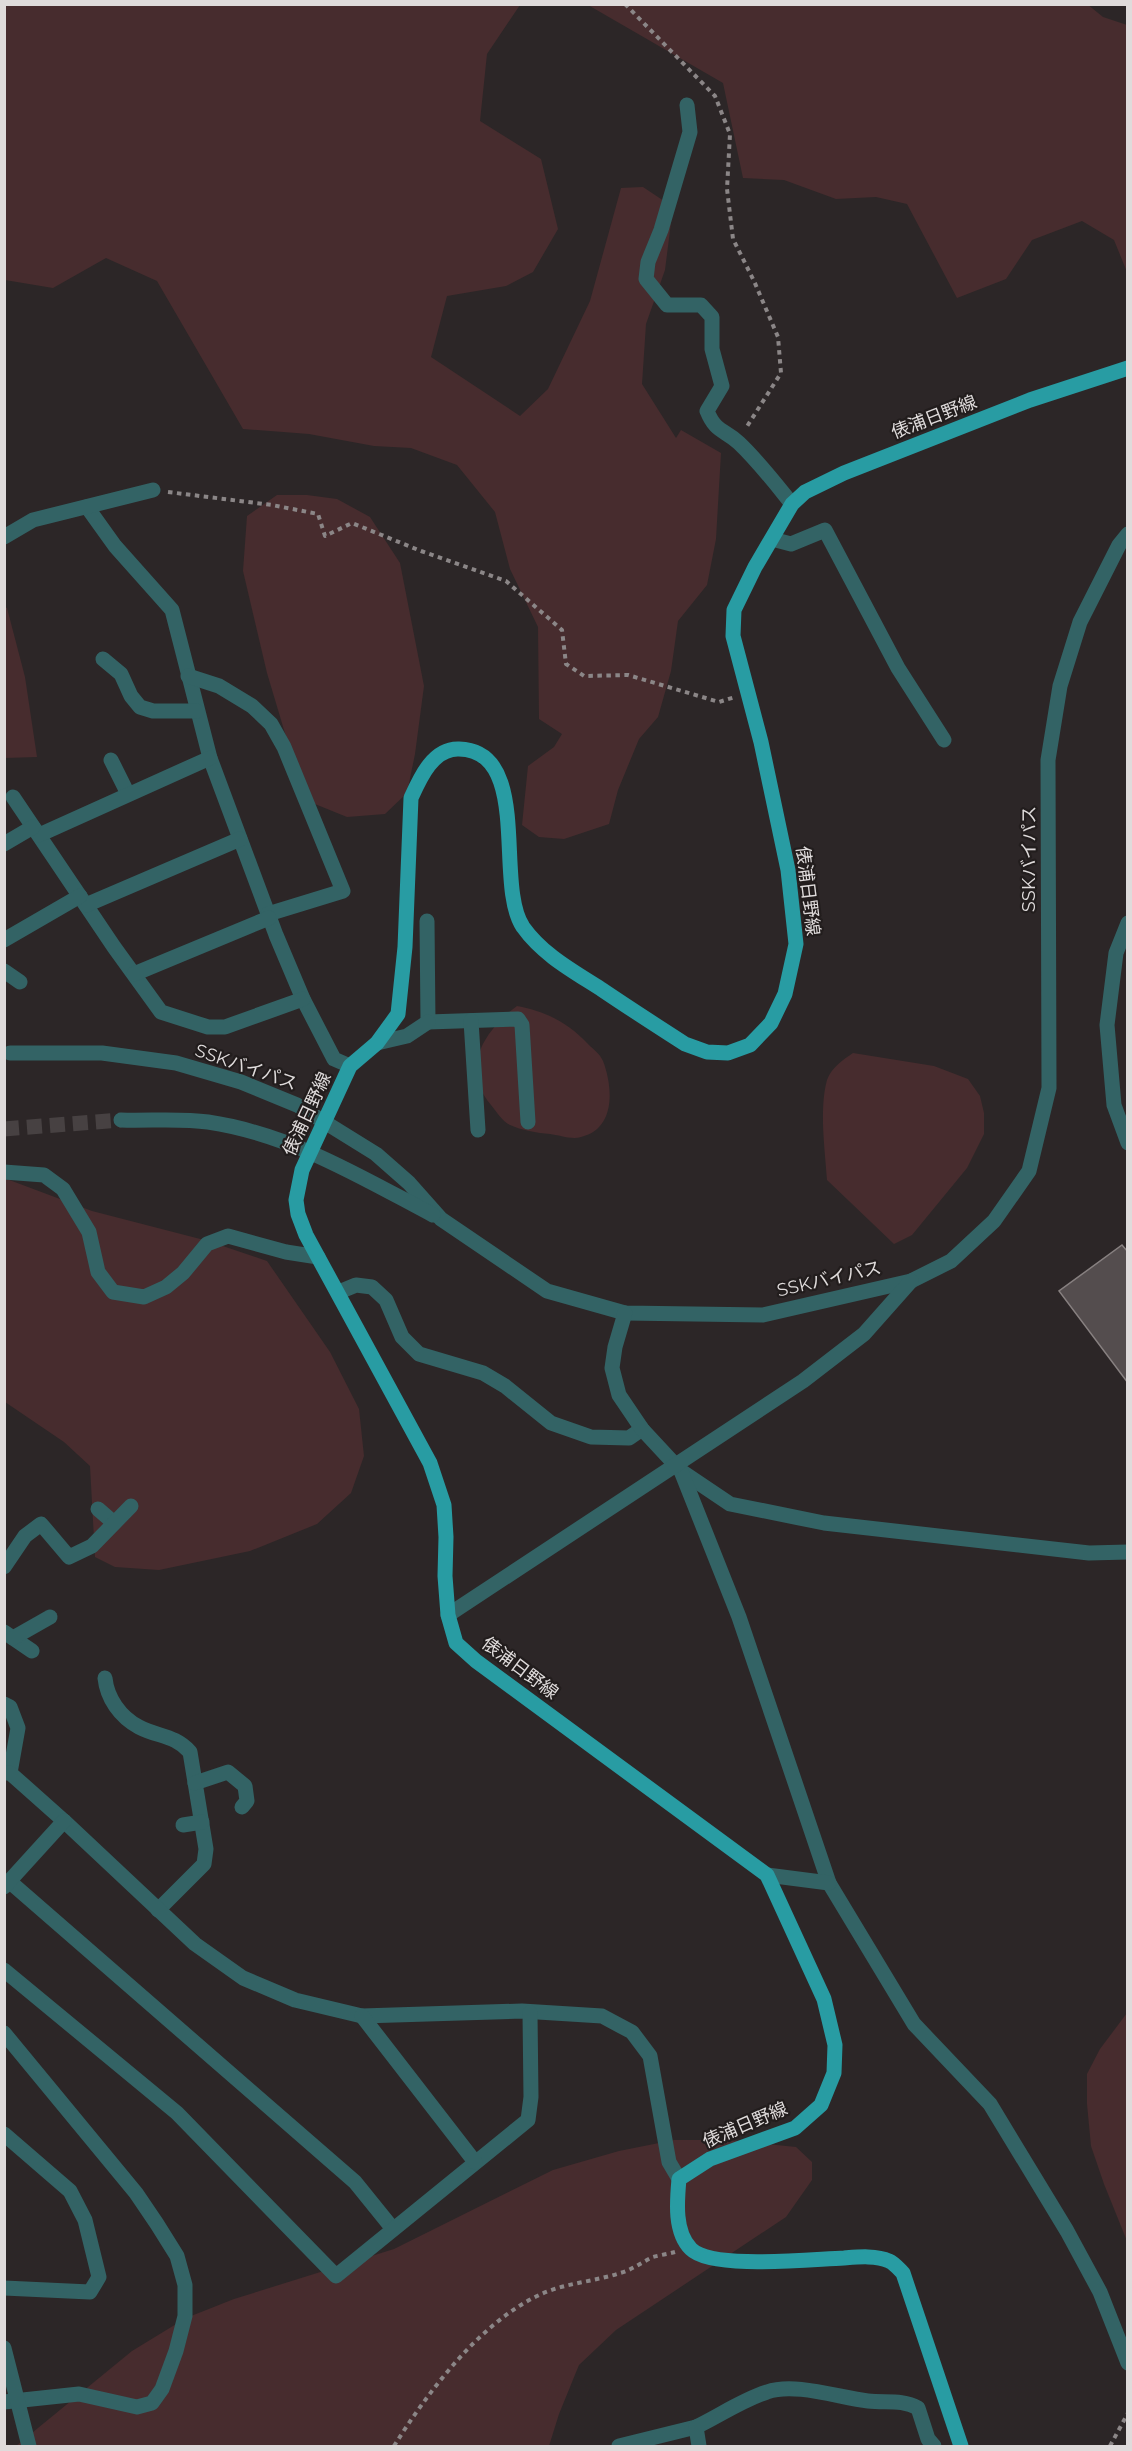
<svg xmlns="http://www.w3.org/2000/svg" width="1132" height="2451" viewBox="0 0 1132 2451" font-family="Montserrat,'Noto Sans JP',sans-serif">
  <style>
    .green { fill: #472c2e }
    .building { fill: #544d4e; stroke: #878080; stroke-width: 1.5 }
    .lines { fill: none; stroke-linecap: round; stroke-linejoin: round }
    .minor-tunnel { stroke: #474142; stroke-width: 15; stroke-dasharray: 15 8; stroke-linecap: butt }
    .path { stroke: #8b8687; stroke-width: 4; stroke-dasharray: 4.5 4.5; stroke-linecap: butt }
    .minor { stroke: #336365; stroke-width: 15 }
    .major { stroke: #289ca3; stroke-width: 15 }
    .labels { text-anchor: middle; dominant-baseline: central; stroke-width: 4.5; stroke-linejoin: round; paint-order: stroke }
    .street-label { font-size: 18px; fill: #dfdbdb; stroke: #221d1d }
  </style>
  <rect width="100%" height="100%" fill="#2c2627"/>
  <g class="green">
    <polygon points="1087,4 1103,17 1127,25 1127,272 1114,240 1082,221 1032,240 1006,279 957,298 907,204 876,197 836,199 784,180 743,178 723,83 588,5"/>
    <polygon points="5,5 520,5 487,54 480,121 541,159 558,229 533,272 506,286 447,296 431,357 520,416 548,389 590,301 621,188 643,187 673,207 665,270 646,324 642,384 676,438 681,430 721,453 716,539 707,585 678,621 671,671 658,717 639,739 618,790 609,824 564,839 539,837 522,825 528,766 554,747 562,734 539,719 538,627 510,569 495,512 457,465 411,448 374,446 309,434 243,429 157,281 106,258 53,288 5,280"/>
    <polygon points="277,495 307,495 337,499 370,517 400,563 424,686 415,754 407,793 385,814 347,817 305,800 267,673 243,571 247,516"/>
    <polygon points="4,607 7,608 25,677 37,757 5,758"/>
    <path d="M 517,1006 C 547,1012 567,1022 588,1044 C 593,1049 600,1054 603,1061 C 613,1087 616,1129 581,1137 C 572,1140 559,1135 550,1134 C 537,1133 521,1130 510,1125 C 503,1122 496,1111 491,1105 C 460,1068 484,1031 517,1006 Z"/>
    <path d="M 853,1053 L 934,1066 L 968,1079 L 980,1096 L 984,1113 L 984,1134 L 967,1168 L 912,1235 L 894,1244 L 827,1180 C 825,1149 819,1109 827,1080 C 831,1068 844,1059 853,1053 Z"/>
    <polygon points="4,1178 92,1211 208,1241 267,1261 330,1352 359,1409 364,1456 351,1493 317,1524 250,1551 159,1570 115,1567 95,1557 90,1466 64,1442 5,1402"/>
    <polygon points="1127,2013 1127,2241 1104,2184 1091,2146 1087,2104 1087,2074 1100,2049"/>
    <polygon points="674,2140 730,2140 796,2147 812,2162 812,2180 786,2217 616,2330 579,2365 559,2414 549,2446 16,2446 132,2351 186,2318 234,2299 394,2249 553,2170 619,2151"/>
  </g>
  <polygon class="building" points="1122,1245 1128,1252 1128,1383 1059,1291"/>
  <g class="lines">
    <polyline class="minor-tunnel" points="4,1129 121,1120"/>
    <g class="path">
      <polyline points="625,4 715,96 730,134 727,189 733,239 754,281 778,337 781,373 746,428"/>
      <polyline points="168,492 272,505 318,514 325,536 352,523 421,551 506,581 562,630 566,664 584,676 628,675 719,702 735,697"/>
      <path d="M 394,2446 C 428,2392 478,2325 537,2296 C 563,2283 593,2282 620,2273 C 632,2270 642,2262 653,2257 C 660,2255 668,2254 675,2252"/>
      <polyline points="1110,2446 1128,2413"/>
    </g>
    <g class="minor">
      <path d="M 687,105 L 690,132 L 661,230 L 648,262 L 646,279 L 667,305 L 701,305 L 712,317 L 712,349 L 722,386 L 707,411 C 716,433 724,429 739,443 C 759,462 775,483 792,504"/>
      <polyline points="87,507 115,546 172,610 210,758 276,935 303,999 334,1059 350,1066"/>
      <polyline points="4,537 33,520 153,490"/>
      <polyline points="772,539 791,544 825,530 898,668 944,740"/>
      <polyline points="103,659 121,674 131,696 140,707 153,711 197,711"/>
      <polyline points="188,676 219,686 252,706 271,724 284,747 343,891 268,914"/>
      <polyline points="111,760 128,794"/>
      <polyline points="13,797 114,947 161,1012 208,1027 225,1027 303,999"/>
      <polyline points="39,835 210,758"/>
      <polyline points="4,844 33,827"/>
      <polyline points="86,905 240,839"/>
      <polyline points="427,921 428,1022 518,1019 522,1025 528,1122"/>
      <polyline points="1128,923 1116,953 1107,1025 1114,1105 1128,1143"/>
      <polyline points="4,940 80,896"/>
      <polyline points="4,971 20,982"/>
      <polyline points="134,974 269,918"/>
      <polyline points="471,1021 478,1130"/>
      <polyline points="377,1043 407,1036 428,1022"/>
      <polyline points="10,1053 102,1053 176,1063 241,1082 297,1105 376,1154 409,1183 441,1219 547,1291 625,1313 763,1315 911,1281 951,1261 994,1221 1029,1171 1049,1088 1048,760 1060,686 1080,622 1119,545 1128,534"/>
      <path d="M 121,1120 C 149,1121 180,1118 208,1122 C 290,1134 361,1177 433,1215"/>
      <polyline points="4,1172 44,1175 63,1189 89,1232 98,1272 113,1292 144,1297 166,1287 183,1273 207,1244 228,1236 286,1252 318,1257"/>
      <polyline points="339,1292 356,1285 372,1287 386,1300 402,1337 419,1354 483,1373 505,1386 551,1423 591,1437 629,1438 642,1429"/>
      <polyline points="625,1313 615,1347 612,1368 619,1395 642,1429 681,1471 730,1504 824,1523 1089,1553 1128,1552"/>
      <polyline points="681,1471 739,1617 829,1883 914,2024 990,2104 1067,2231 1100,2292 1128,2363"/>
      <polyline points="98,1509 114,1523"/>
      <polyline points="4,1567 25,1536 41,1524 69,1557 92,1546 131,1506"/>
      <polyline points="448,1615 803,1381 864,1334 911,1281"/>
      <polyline points="4,1632 32,1651"/>
      <polyline points="13,1638 50,1617"/>
      <path d="M 105,1678 C 107,1698 120,1717 139,1727 C 158,1737 175,1735 190,1752 L 206,1849 L 204,1864 L 158,1910"/>
      <polyline points="4,1704 10,1707 18,1728 10,1773"/>
      <polyline points="4,1773 10,1773 64,1821 195,1944 243,1978 295,2000 362,2016 522,2011 602,2016 632,2032 650,2056 669,2162 679,2179"/>
      <polyline points="195,1783 228,1772 245,1786 247,1801 242,1807"/>
      <polyline points="183,1825 202,1822"/>
      <polyline points="767,1875 829,1883"/>
      <polyline points="9,1881 355,2182 393,2229"/>
      <polyline points="4,1887 64,1821"/>
      <polyline points="4,1970 177,2113 336,2276 528,2120 531,2097 530,2013"/>
      <polyline points="362,2016 475,2162"/>
      <polyline points="4,2033 136,2193 157,2224 177,2256 185,2285 185,2316 176,2351 162,2389 152,2403 137,2407 79,2394 4,2402"/>
      <polyline points="4,2134 70,2191 85,2220 99,2277 90,2292 4,2288"/>
      <polyline points="4,2348 29,2446"/>
      <polyline points="619,2446 696,2427"/>
      <path d="M 699,2446 L 696,2427 C 719,2416 742,2400 767,2392 C 795,2382 840,2398 868,2401 C 886,2403 902,2399 918,2408 L 928,2439 L 934,2446"/>
    </g>
    <path class="major" d="M 961,2446 L 903,2273 C 899,2269 894,2263 889,2261 C 876,2255 857,2257 844,2258 C 812,2259 712,2270 691,2249 C 674,2232 677,2201 679,2179 L 710,2159 L 795,2128 L 821,2105 L 834,2073 L 835,2045 L 824,1999 L 767,1875 L 476,1661 L 456,1643 L 448,1615 L 445,1576 L 446,1537 L 444,1505 L 430,1463 L 306,1235 L 298,1214 L 296,1200 L 302,1170 L 350,1066 L 377,1043 L 398,1014 L 405,947 L 411,798 C 420,778 433,748 459,749 C 533,751 494,884 523,927 C 543,955 573,971 601,989 C 629,1008 657,1026 685,1044 L 707,1052 L 728,1053 L 750,1045 L 771,1023 L 785,994 L 796,944 L 788,870 L 761,742 L 733,636 L 734,610 L 755,567 L 792,504 L 805,492 L 844,473 L 1030,400 L 1128,368"/>
  </g>
  <g class="labels">
    <g class="street-label">
      <text transform="translate(934 417) rotate(-21)">俵浦日野線</text>
      <text transform="translate(1029 859) rotate(-90)">SSKバイパス</text>
      <text transform="translate(808 891) rotate(83)">俵浦日野線</text>
      <text transform="translate(246 1067) rotate(19)">SSKバイパス</text>
      <text transform="translate(307 1114) rotate(-65)">俵浦日野線</text>
      <text transform="translate(829 1279) rotate(-13)">SSKバイパス</text>
      <text transform="translate(520 1668) rotate(37)">俵浦日野線</text>
      <text transform="translate(745 2125) rotate(-23)">俵浦日野線</text>
    </g>
  </g>
  <rect width="1132" height="2451" fill="none" stroke="#dfdbdb" stroke-width="12"/>
</svg>
